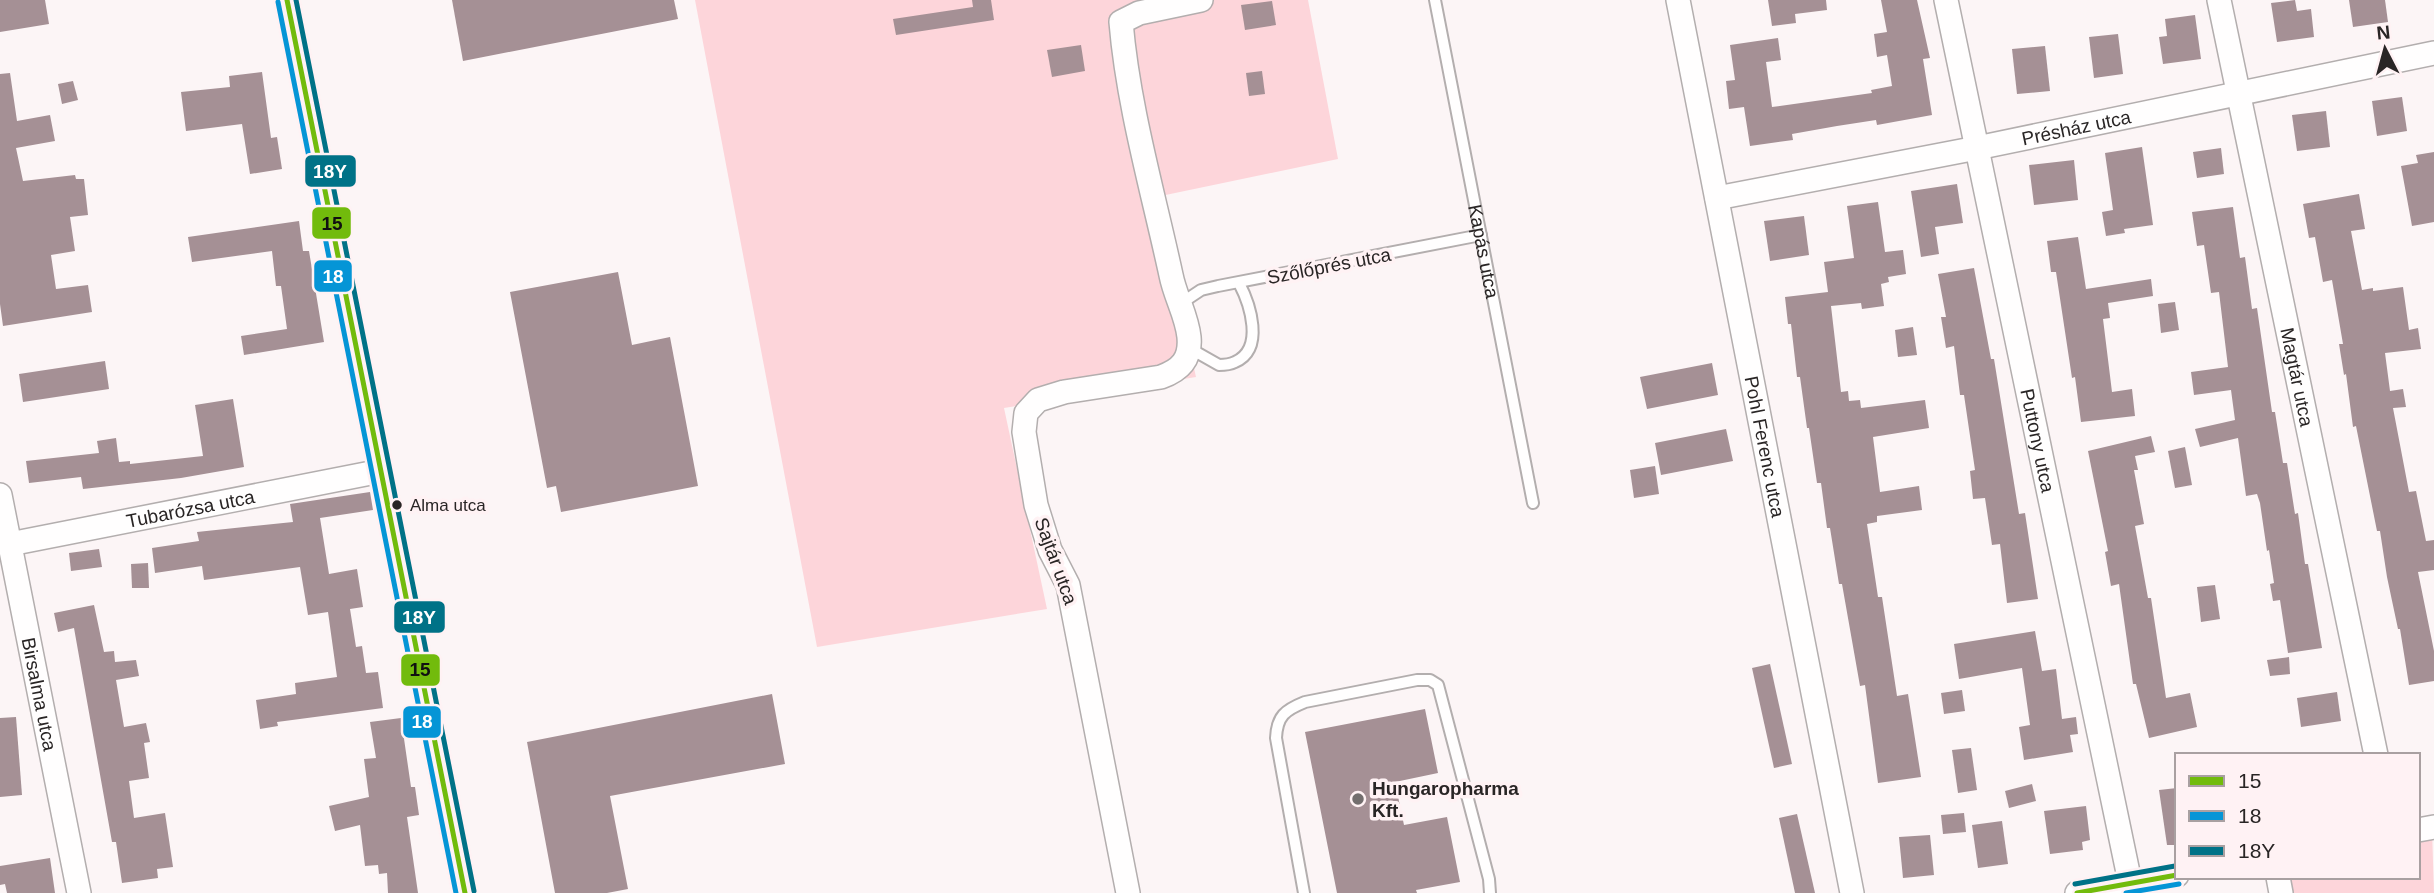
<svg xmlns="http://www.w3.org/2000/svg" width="2434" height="893" viewBox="0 0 2434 893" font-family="Helvetica,sans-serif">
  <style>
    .green { fill: #fdd5da }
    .building { fill: #a59095 }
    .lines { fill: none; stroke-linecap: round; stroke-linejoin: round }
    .service-casing { stroke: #b3aeae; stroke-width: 14 }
    .minor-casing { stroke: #b3aeae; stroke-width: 26 }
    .service { stroke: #fffefe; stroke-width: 10 }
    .minor { stroke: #fffefe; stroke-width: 23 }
    .bus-1-casing { stroke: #fff2f4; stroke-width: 10 }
    .bus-2-casing { stroke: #fff2f4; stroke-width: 10 }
    .bus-3-casing { stroke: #fff2f4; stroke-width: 10 }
    .bus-1 { stroke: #72bb0c; stroke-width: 5 }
    .bus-2 { stroke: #0595d6; stroke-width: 5 }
    .bus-3 { stroke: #007287; stroke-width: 5 }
    .bus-dot { fill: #292525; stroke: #fff2f4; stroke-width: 2.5 }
    .poi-dot { fill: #736e6e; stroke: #fff2f4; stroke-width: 2.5 }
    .labels { text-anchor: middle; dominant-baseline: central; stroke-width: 7; stroke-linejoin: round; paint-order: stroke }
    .bus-label { font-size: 17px; fill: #292525; stroke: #fff2f4; text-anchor: start }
    .street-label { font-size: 19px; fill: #292525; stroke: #fff2f4 }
    .poi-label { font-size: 19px; font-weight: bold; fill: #292525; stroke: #fff2f4; text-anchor: start }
    .line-badge { stroke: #fff2f4; stroke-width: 2.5 }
    .badge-label { font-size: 19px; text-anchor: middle; font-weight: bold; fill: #fff }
    .pale-badge-label { font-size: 19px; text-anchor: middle; font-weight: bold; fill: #111 }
  </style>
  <rect width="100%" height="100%" fill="#fcf5f6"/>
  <g class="green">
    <polygon points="695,0 1308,0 1338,159 1156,197 1196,377 1004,408 1047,609 817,647"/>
    <polygon points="2432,830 2434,893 2293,893 2290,877 2418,877 2418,833"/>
  </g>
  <g class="building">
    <polygon points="0,0 45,0 49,24 0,32"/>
    <polygon points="452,0 674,0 678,19 463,61"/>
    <polygon points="972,0 991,0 994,20 896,35 893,19 973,7"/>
    <polygon points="1768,0 1826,0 1827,10 1795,14 1796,23 1772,26"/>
    <polygon points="1881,0 1917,0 1930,58 1923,59 1932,115 1877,125 1876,120 1837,126 1792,134 1793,140 1750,146 1744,107 1729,109 1726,81 1735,80 1730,45 1778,38 1781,60 1766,62 1772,107 1872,93 1871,90 1892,86 1887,55 1877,57 1874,34 1887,32"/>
    <polygon points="2295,0 2297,11 2311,9 2314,37 2277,42 2271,3"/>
    <polygon points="2349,0 2385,0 2388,22 2353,27"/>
    <polygon points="1272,1 1276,25 1245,30 1241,5"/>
    <polygon points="2195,15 2201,59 2163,64 2159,37 2167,36 2165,19"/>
    <polygon points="2118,34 2123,74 2094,78 2089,37"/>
    <polygon points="1081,45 1085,71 1052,77 1047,50"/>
    <polygon points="2045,46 2050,91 2017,94 2012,49"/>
    <polygon points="1262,71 1265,94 1249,96 1246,73"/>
    <polygon points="262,72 271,138 277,137 282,169 250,174 242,124 186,131 181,92 230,87 229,76"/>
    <polygon points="10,73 17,121 50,115 55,141 16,148 23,181 75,175 76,179 84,179 88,215 70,217 75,251 51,255 56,289 88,285 92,312 3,326 0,304 0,74"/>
    <polygon points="73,81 78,100 62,104 58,84"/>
    <polygon points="2402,97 2407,131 2377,136 2372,101"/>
    <polygon points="2326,111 2330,147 2297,151 2292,115"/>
    <polygon points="2142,147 2153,225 2124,229 2125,233 2106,236 2102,212 2113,210 2105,153"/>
    <polygon points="2221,148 2224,174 2197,178 2193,152"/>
    <polygon points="2434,152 2434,222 2412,226 2401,166 2418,163 2416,155"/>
    <polygon points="2074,160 2078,200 2034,205 2029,165"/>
    <polygon points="1957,184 1963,223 1935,227 1939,254 1921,257 1911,191"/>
    <polygon points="2359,194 2365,229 2351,231 2362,290 2373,288 2373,291 2403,287 2409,330 2418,328 2421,349 2385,353 2390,391 2403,389 2406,407 2393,408 2409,492 2416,491 2426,541 2434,540 2434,570 2418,572 2434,651 2434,681 2409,685 2400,629 2398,629 2387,577 2380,531 2377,531 2356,426 2353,427 2346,374 2344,375 2339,344 2343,344 2332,280 2323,282 2315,237 2309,238 2303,204"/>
    <polygon points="1878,202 1885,252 1903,250 1906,274 1888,277 1889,282 1881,284 1884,306 1862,309 1861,303 1831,306 1841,392 1848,391 1849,401 1860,400 1861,408 1925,400 1929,428 1873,437 1880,492 1919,486 1922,510 1877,516 1877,522 1867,524 1878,597 1882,597 1897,696 1908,694 1921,777 1878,783 1865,685 1860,686 1842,584 1839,584 1830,528 1827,528 1821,483 1817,483 1809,428 1807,428 1800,377 1797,377 1791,324 1788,324 1785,297 1828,292 1824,262 1854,258 1847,206"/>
    <polygon points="2233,207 2240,258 2245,257 2252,309 2257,308 2272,412 2275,412 2283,463 2287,463 2295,514 2298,513 2305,564 2308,564 2322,648 2288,653 2280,600 2273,601 2270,584 2274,583 2269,550 2267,551 2260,503 2257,494 2246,496 2238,438 2200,447 2195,429 2235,420 2231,390 2194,395 2191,372 2228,367 2219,292 2211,293 2204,245 2197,246 2192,212"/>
    <polygon points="1804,216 1809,255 1770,261 1764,221"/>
    <polygon points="299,221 303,251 309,251 324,342 244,355 241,336 287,329 281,286 276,286 272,251 192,262 188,237"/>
    <polygon points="2078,237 2086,289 2151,279 2153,296 2108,303 2110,318 2103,319 2112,392 2132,389 2135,416 2081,422 2075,377 2072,378 2056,272 2051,272 2047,241"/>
    <polygon points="1974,268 1991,359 1994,359 2019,514 2025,513 2038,599 2007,603 2000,544 1992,545 1985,498 1973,499 1970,471 1975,470 1964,395 1960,395 1954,346 1946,348 1941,317 1946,317 1938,274"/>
    <polygon points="618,272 632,345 670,337 698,486 561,512 556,486 547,488 510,292"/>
    <polygon points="2175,302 2179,330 2161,333 2158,304"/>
    <polygon points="1913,327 1917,355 1898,357 1895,330"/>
    <polygon points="105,361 109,389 23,402 19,374"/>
    <polygon points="1712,363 1718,395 1647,409 1640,377"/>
    <polygon points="233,399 244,467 181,478 83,489 81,477 29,483 26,461 99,453 97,441 116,438 119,462 130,461 130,464 203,456 195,405"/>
    <polygon points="1726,429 1733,461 1661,475 1655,443"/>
    <polygon points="2151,436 2155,452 2135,456 2138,470 2134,470 2144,524 2135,526 2148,598 2151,598 2166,698 2190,693 2197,727 2149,738 2136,684 2133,684 2119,584 2111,586 2105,552 2108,551 2088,451"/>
    <polygon points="2185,447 2192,485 2175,488 2168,451"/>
    <polygon points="1655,466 1659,494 1634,498 1630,470"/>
    <polygon points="370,492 373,510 320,518 329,574 357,569 363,607 350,609 356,647 362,646 366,673 378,672 383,708 277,722 278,726 260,729 256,700 296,694 295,683 337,677 328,612 308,615 300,567 204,580 202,566 155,573 152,548 199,541 197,532 293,522 290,504"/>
    <polygon points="99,549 102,567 71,571 69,553"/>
    <polygon points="148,563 149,588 132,588 131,564"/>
    <polygon points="2215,585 2220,619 2201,622 2197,587"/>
    <polygon points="94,605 104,652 114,651 115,662 136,660 139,676 116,680 124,727 146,723 150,742 144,743 149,778 129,781 134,818 165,813 173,867 157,869 158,878 122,883 116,842 112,842 74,628 58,632 54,613"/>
    <polygon points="2035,631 2042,671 2056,669 2062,719 2076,717 2078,734 2070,735 2073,752 2024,760 2019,727 2030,725 2022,668 1959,679 1954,644"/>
    <polygon points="2289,657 2290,674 2270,676 2267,660"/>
    <polygon points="1770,664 1792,764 1774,768 1752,668"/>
    <polygon points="1962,690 1965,711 1944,714 1941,693"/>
    <polygon points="2337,692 2341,721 2301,727 2297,698"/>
    <polygon points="772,694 785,764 610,796 628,889 607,893 555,893 527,742"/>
    <polygon points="1425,709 1438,773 1395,782 1404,825 1447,817 1460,882 1416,890 1417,893 1337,893 1305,732"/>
    <polygon points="16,717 22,795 0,797 0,718"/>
    <polygon points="401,718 411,787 415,787 419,815 407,817 418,893 388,893 387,873 379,874 378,865 365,866 360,825 335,831 329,806 369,797 364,759 376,758 370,722"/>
    <polygon points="1971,748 1977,790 1958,793 1952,750"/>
    <polygon points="2032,784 2036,801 2009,808 2005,791"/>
    <polygon points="2177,788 2177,845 2167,845 2159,790"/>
    <polygon points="2086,806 2090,840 2082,842 2083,850 2050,854 2044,811"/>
    <polygon points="1964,813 1966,832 1943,834 1941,815"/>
    <polygon points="1797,814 1815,893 1795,893 1779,818"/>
    <polygon points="2002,821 2008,864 1978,868 1972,825"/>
    <polygon points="1930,835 1934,875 1903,878 1899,837"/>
    <polygon points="50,858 55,893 7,893 5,884 0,885 0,866"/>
  </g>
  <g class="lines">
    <defs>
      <g id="service">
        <path id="s1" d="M 1435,0 L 1533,503"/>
        <polyline points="1180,304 1201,290 1218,286 1481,235"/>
        <path d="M 1189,348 L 1219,365 C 1224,365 1231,364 1235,362 C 1265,349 1250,304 1239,283"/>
        <path d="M 1304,893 L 1276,738 C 1277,716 1285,710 1305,702 L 1417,680 L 1430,680 L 1438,685 L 1489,879 L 1490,893"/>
      </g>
      <g id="minor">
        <polyline points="287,0 465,893"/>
        <path id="s2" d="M 1678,0 L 1852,893"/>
        <path id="s3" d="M 1946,0 L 2130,882"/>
        <path id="s4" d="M 2219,0 L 2376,755"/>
        <path id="s5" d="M 1717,198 L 1977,148 L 2434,53"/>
        <path id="s6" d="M 0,495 L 79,893"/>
        <path id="s7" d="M 0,542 L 10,544 L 381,471"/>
        <polyline points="2418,830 2434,827"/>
        <polyline points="2278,877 2281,893"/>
        <path d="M 1128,893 L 1068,585 L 1050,550 L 1036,505 L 1024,432 L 1026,413 L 1038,400 L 1064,392 L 1161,377 C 1181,370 1191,359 1189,337 C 1187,316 1175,296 1171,275 C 1153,192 1128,106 1121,22 L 1139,13 L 1201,0"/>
        <polyline points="2077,893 2177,875"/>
      </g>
    </defs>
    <use href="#service" class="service-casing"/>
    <use href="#minor" class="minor-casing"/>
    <use href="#service" class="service"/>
    <use href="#minor" class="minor"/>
    <defs>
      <g id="bus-1">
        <polyline points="287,0 465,893"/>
        <polyline points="2077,893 2177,875"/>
      </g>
      <g id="bus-2">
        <polyline points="278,2 456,893"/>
        <polyline points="2126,893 2179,884"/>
      </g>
      <g id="bus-3">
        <polyline points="296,0 474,891"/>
        <polyline points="2075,884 2175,866"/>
      </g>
    </defs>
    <use href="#bus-1" class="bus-1-casing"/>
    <use href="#bus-2" class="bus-2-casing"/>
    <use href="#bus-3" class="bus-3-casing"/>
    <use href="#bus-1" class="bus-1"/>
    <use href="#bus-2" class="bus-2"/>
    <use href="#bus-3" class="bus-3"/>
  </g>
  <circle class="bus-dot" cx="397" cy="505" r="6"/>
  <circle class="poi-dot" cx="1358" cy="799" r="7"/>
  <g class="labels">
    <g class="bus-label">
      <text x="410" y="505">Alma utca</text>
    </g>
    <g class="street-label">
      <text stroke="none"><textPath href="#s5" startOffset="366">Présház utca</textPath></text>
      <text stroke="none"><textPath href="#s1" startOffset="256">Kapás utca</textPath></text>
      <text transform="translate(1329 266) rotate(-11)">Szőlőprés utca</text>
      <text stroke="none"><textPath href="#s4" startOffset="385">Magtár utca</textPath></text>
      <text stroke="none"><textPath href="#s3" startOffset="450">Puttony utca</textPath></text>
      <text stroke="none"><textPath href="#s2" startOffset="455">Pohl Ferenc utca</textPath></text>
      <text stroke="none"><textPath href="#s7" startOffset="194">Tubarózsa utca</textPath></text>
      <text transform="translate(1056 561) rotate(70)">Sajtár utca</text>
      <text stroke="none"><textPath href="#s6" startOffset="203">Birsalma utca</textPath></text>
    </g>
    <g class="poi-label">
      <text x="1372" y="788">Hungaropharma<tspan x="1372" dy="22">Kft.</tspan></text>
    </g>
  </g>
  <g class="line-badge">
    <rect x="304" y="154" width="53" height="34" rx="7" fill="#007287"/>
    <rect x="311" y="206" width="41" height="34" rx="7" fill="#72bb0c"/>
    <rect x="313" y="259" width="40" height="34" rx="7" fill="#0595d6"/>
    <rect x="393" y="600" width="53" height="34" rx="7" fill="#007287"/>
    <rect x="400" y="653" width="41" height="34" rx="7" fill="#72bb0c"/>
    <rect x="402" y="705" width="40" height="34" rx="7" fill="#0595d6"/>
  </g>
  <g class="badge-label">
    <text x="330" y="178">18Y</text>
    <text x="333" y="283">18</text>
    <text x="419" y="624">18Y</text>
    <text x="422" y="728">18</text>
  </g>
  <g class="pale-badge-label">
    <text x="332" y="230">15</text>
    <text x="420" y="676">15</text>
  </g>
  <rect x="2175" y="753" width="245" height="126" fill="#fff2f4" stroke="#a9a0a1" stroke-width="2"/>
  <rect x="2189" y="776" width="35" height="10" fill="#72bb0c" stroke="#a9a0a1" stroke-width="2"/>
  <text x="2238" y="788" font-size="21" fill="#292525">15</text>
  <rect x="2189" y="811" width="35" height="10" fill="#0595d6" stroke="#a9a0a1" stroke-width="2"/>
  <text x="2238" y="823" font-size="21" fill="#292525">18</text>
  <rect x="2189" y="846" width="35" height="10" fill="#007287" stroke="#a9a0a1" stroke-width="2"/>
  <text x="2238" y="858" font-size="21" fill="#292525">18Y</text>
  <g transform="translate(2385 49) rotate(354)" stroke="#fff2f4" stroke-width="5" paint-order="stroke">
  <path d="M0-5L12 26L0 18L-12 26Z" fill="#292525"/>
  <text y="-10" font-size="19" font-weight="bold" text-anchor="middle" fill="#292525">N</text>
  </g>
</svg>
